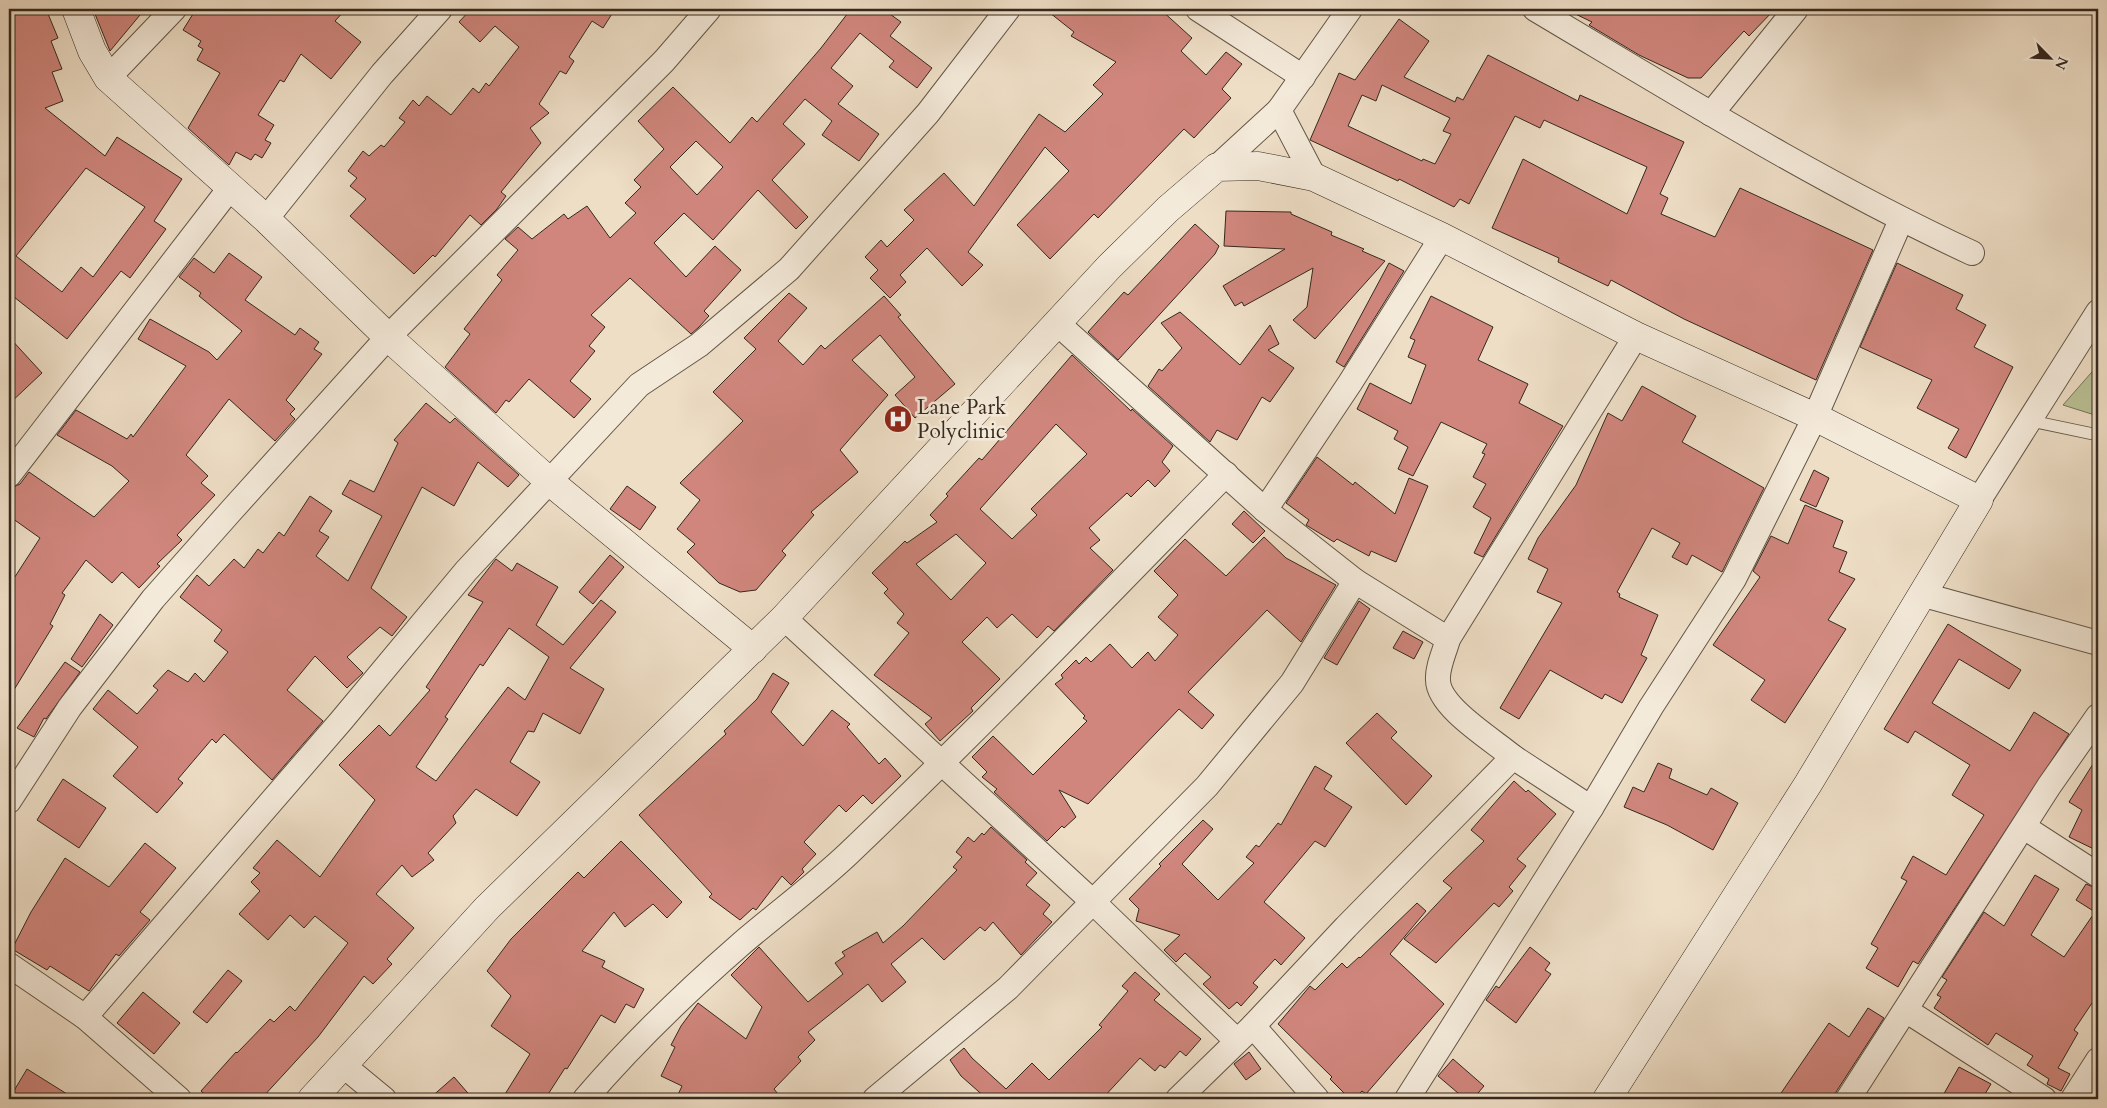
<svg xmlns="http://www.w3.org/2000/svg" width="2107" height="1108" viewBox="0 0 2107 1108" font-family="Cardo,serif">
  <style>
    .green { fill: #b9c195; stroke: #77745a }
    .building { fill: #d0867d; stroke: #35281e; fill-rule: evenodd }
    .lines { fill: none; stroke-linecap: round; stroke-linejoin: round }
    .lane-casing { stroke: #635648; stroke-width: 13 }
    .street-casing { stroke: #635648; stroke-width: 26 }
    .secondary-casing { stroke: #35281e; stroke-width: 29 }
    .lane { stroke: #f4eada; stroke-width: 11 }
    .street { stroke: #f4eada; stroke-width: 24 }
    .secondary { stroke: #f4eada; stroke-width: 28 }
    .labels { text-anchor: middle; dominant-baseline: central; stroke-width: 5; stroke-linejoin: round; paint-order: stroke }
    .poi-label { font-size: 21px; fill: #35281e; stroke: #f4eada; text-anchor: start }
  </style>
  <rect width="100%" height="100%" fill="#eedec6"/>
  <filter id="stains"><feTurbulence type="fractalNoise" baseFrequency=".004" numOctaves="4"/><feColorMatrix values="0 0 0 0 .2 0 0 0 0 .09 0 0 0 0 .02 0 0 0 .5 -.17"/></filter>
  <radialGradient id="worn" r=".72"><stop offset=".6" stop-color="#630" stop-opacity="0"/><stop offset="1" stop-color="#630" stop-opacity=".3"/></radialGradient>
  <polygon class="green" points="2098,365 2098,416 2063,405"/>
  <g class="building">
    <path d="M 9,9 L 46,9 L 58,38 L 51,41 L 62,69 L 52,72 L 63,101 L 45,108 L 105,156 L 117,137 L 182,179 L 154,221 L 166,229 L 130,278 L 121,271 L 67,339 L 9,293 ZM 86,168 L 145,207 L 93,277 L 81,267 L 62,292 L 16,256 Z"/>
    <polygon points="93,9 145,9 110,51"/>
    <polygon points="196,9 346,9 335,21 361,42 331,79 301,54 284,82 280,80 258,115 274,125 265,140 271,143 262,158 255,154 251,160 236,152 229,165 188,128 220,73 197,60 203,49 198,46 201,41 183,30"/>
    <polygon points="471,9 615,9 603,28 592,21 569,57 574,61 566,74 560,71 539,104 549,113 530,128 541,143 501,192 506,196 497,209 481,225 470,215 435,257 433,255 414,274 350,216 366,199 350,186 357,178 348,171 363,151 369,156 381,145 384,147 405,122 399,118 413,100 419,106 427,96 451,115 473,88 479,93 486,83 489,86 519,47 495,26 480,42 459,22"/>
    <path d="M 851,9 L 883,9 L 901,22 L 890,36 L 932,68 L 917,88 L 889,67 L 894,61 L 860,33 L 831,68 L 853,86 L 838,104 L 879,134 L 859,161 L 822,135 L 832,121 L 805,99 L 783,124 L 805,144 L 772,180 L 808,217 L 796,229 L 758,190 L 713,240 L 684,213 L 654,243 L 686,277 L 715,246 L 741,270 L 704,311 L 709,316 L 699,327 L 691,334 L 630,278 L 591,315 L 605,327 L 589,346 L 595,351 L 570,381 L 591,399 L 574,418 L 529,379 L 509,402 L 506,400 L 496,413 L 445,367 L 470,334 L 464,329 L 502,280 L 497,275 L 518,250 L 505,239 L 518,227 L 532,239 L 564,214 L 568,219 L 587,206 L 610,238 L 636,213 L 625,203 L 641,187 L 634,180 L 664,149 L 638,121 L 673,87 L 730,143 L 752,117 L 757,122 L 821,48 ZM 696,141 L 723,167 L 697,195 L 670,167 Z"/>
    <polygon points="1045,9 1160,9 1192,38 1181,51 1206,75 1226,52 1242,64 1222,89 1231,98 1194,138 1184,129 1098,218 1094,214 1050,259 1017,225 1069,171 1045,147 968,252 983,265 962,286 927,248 900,275 906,282 890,298 870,278 878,270 865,257 881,240 887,247 914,220 904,210 944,173 974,206 1039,114 1065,132 1103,94 1093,85 1116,62 1071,36 1074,32"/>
    <polygon points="1565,9 1775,9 1749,36 1744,31 1701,78 1688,78 1639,55 1589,25 1592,22"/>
    <path d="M 1399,19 L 1429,41 L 1404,77 L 1455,102 L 1457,97 L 1463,100 L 1488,55 L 1578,101 L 1580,95 L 1684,142 L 1660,194 L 1668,198 L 1661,214 L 1715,237 L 1740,188 L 1873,250 L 1816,380 L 1684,319 L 1611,280 L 1608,286 L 1558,262 L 1559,258 L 1492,228 L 1523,159 L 1627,214 L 1647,167 L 1544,120 L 1540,128 L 1515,116 L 1469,204 L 1460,199 L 1454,207 L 1399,179 L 1398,181 L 1310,140 L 1339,73 L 1355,80 ZM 1382,85 L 1450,118 L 1443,131 L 1451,134 L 1435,164 L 1423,159 L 1422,161 L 1348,126 L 1362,95 L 1376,101 Z"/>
    <polygon points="1226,211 1291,212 1291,214 1332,232 1331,235 1364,249 1362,251 1385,261 1315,339 1293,320 1307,307 1313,268 1244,306 1242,302 1235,306 1223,286 1285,249 1224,246"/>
    <polygon points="1195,224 1219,246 1215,254 1118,360 1088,332 1124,292 1128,295"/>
    <polygon points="229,253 262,277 245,300 295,335 300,328 319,342 314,349 322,354 286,400 295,409 290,414 295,419 275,441 229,399 186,455 208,476 201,483 215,495 177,535 182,540 157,564 160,566 139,588 122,572 112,583 86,560 62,593 65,595 50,624 53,626 9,698 9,586 40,538 9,516 9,489 20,484 29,472 94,517 129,481 112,466 57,435 76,410 127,439 131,434 133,437 186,366 138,339 150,319 209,352 217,360 242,331 199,296 201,293 179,277 194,258 214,273"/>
    <polygon points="1389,263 1404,271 1344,367 1336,362"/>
    <polygon points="1897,263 1963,295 1956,309 1986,325 1974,347 2013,367 1966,458 1948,448 1959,429 1917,408 1932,380 1860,347"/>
    <polygon points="789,293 807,308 778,341 803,365 821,345 825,349 884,296 901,315 898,317 955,384 915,418 895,395 915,377 880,335 852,360 888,395 840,450 858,472 811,512 814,515 782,551 786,555 756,590 740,592 719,583 687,552 695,544 677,529 700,500 680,483 743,421 713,392 756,349 744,338"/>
    <polygon points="1431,296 1493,327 1478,360 1528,384 1519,403 1563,426 1483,557 1474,553 1491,518 1473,507 1486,484 1473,477 1485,454 1482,453 1487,444 1441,422 1413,476 1398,469 1408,447 1394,439 1398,431 1357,409 1370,383 1411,404 1426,365 1408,357 1415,340 1410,338"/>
    <polygon points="1180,312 1240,365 1270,325 1279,344 1268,350 1294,368 1270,402 1262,397 1237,440 1217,430 1210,442 1148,386 1159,369 1162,371 1182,348 1161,323"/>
    <polygon points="9,337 42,373 9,404"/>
    <path d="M 1072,355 L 1131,411 L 1132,409 L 1173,446 L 1162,462 L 1170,471 L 1155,487 L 1148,480 L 1131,497 L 1127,493 L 1089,528 L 1100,540 L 1090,548 L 1113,570 L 1054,631 L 1048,626 L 1037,638 L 1012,614 L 997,628 L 987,617 L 962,642 L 1000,679 L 971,708 L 973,711 L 940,741 L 925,724 L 932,718 L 874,675 L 909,633 L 897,623 L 904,614 L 884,593 L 888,589 L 872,573 L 905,541 L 907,543 L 937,522 L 930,515 L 948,496 L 946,494 L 979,458 L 982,460 ZM 1056,424 L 1087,454 L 1031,509 L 1037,515 L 1012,539 L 980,509 ZM 956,534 L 986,563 L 951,600 L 916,564 Z"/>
    <polygon points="1642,386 1696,416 1682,442 1764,488 1722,572 1692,555 1687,565 1672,557 1680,543 1652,528 1617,592 1620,594 1619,597 1658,615 1641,655 1647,658 1622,703 1605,694 1602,699 1550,670 1519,719 1500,708 1562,603 1537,592 1548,569 1528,559 1538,538 1576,485 1608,413 1622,421"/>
    <polygon points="426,403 450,423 455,418 519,475 508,487 478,462 454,506 422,487 371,588 407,617 392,636 380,627 347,657 363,673 347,688 315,656 287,690 323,721 272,780 224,734 216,743 212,739 189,766 178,779 183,783 157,813 113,776 138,747 93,709 108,690 137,714 158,690 153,686 168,670 188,682 195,673 204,682 228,652 214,641 222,630 180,597 197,575 209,586 234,559 244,568 258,549 263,553 279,532 284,536 310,496 332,511 319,531 329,537 316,556 348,581 382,516 342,494 350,480 374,492 398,443 394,440"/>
    <polygon points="1317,457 1353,485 1355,482 1395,514 1409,478 1428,486 1396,562 1371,551 1369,556 1337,539 1334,542 1306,525 1309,520 1286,503"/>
    <polygon points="1814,470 1829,478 1816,507 1800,500"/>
    <polygon points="627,486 656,507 640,530 610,509"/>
    <polygon points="1805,505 1843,521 1833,547 1847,552 1839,572 1855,579 1828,620 1846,629 1785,723 1751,700 1765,680 1713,645 1760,577 1753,571 1771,536 1788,544"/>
    <polygon points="1244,511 1265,531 1253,543 1232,524"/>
    <polygon points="1264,537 1286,558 1336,585 1301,642 1267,610 1188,692 1214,715 1202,729 1179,709 1088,804 1059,790 1076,817 1064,828 1062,826 1047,841 994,792 997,789 982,777 987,772 972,757 993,736 1033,775 1087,721 1083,718 1085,716 1055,684 1063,678 1061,675 1076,660 1079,664 1086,657 1091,662 1110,644 1132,668 1148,652 1155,661 1178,635 1158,617 1178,595 1154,571 1185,539 1226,576"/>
    <polygon points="610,555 624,567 593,604 579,592"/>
    <path d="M 496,559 L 512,571 L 517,563 L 558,587 L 536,625 L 563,645 L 601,600 L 616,612 L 570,668 L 604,689 L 580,734 L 543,713 L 534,732 L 528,731 L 510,762 L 540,782 L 517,816 L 476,789 L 453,816 L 456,823 L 428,853 L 434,860 L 412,877 L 402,865 L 376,894 L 414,928 L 387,959 L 392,964 L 373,984 L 364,976 L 318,1037 L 261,1099 L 210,1099 L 201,1091 L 236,1052 L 237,1053 L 270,1019 L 274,1022 L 290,1006 L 295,1011 L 348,943 L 315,916 L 304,928 L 290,915 L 268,940 L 239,914 L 260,891 L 251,882 L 260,873 L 253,868 L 277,840 L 320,877 L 375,800 L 339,765 L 379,725 L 390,736 L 430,690 L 426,687 L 483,602 L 468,595 ZM 509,628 L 549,657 L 525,700 L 508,687 L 436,781 L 416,767 L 448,719 L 445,717 L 480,664 L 483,666 Z"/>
    <polygon points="1359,601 1370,609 1337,665 1324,658"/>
    <polygon points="100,614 113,625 82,667 71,659"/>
    <polygon points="1948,624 2021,670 2009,689 1959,659 1932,703 2010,751 2034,712 2069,734 1918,964 1913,961 1898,987 1866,968 1878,948 1871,944 1907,881 1901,878 1913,856 1946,875 1984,815 1952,795 1970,765 1915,731 1908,743 1884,729"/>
    <polygon points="1403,631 1423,642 1414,659 1393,648"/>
    <polygon points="65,662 80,672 46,719 44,718 34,737 17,728"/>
    <polygon points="773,673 789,683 771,712 803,746 832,710 850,724 847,727 879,764 885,758 901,776 872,804 863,795 846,812 839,805 804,842 816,854 802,869 804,872 791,885 782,876 756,910 753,908 740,920 709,897 712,894 639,815 726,734 724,731 757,699"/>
    <polygon points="1377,713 1397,732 1391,738 1432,776 1406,805 1346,743"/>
    <polygon points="2098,756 2098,851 2069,837 2082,810 2069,802"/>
    <polygon points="1658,763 1672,769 1669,778 1707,795 1711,788 1738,803 1713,850 1667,825 1624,807 1633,787 1644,792"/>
    <polygon points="1315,766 1332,776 1324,789 1352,807 1325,847 1315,841 1264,902 1305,938 1281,965 1275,959 1253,983 1258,987 1241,1006 1237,1002 1229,1009 1203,984 1211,977 1185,953 1176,962 1164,950 1180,935 1136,921 1139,909 1129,899 1161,866 1159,864 1203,820 1213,829 1182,864 1218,900 1254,863 1246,857 1256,845 1259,847 1278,823 1281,825"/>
    <polygon points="63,779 106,808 79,848 37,820"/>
    <polygon points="1514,781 1526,792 1528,790 1556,814 1517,859 1526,866 1509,887 1513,891 1499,907 1494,903 1436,963 1404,939 1452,888 1443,881 1484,841 1471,830"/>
    <polygon points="991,827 1027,860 1025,862 1037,873 1026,885 1050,905 1043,914 1052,922 1021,955 993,922 985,931 980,927 944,960 922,938 891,964 906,982 882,1002 868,984 808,1032 815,1040 798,1057 801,1061 774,1089 782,1099 676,1099 682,1086 661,1076 675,1047 671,1045 681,1026 698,1003 746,1039 762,1007 731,975 759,947 808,1002 843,974 835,963 845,956 842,952 877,932 883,943 903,926 957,870 953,867 962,857 956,852 968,837 974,842 982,833 984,835"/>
    <polygon points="621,841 682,902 667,918 653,904 625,927 614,912 582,951 605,961 602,967 644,989 634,1008 626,1004 615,1023 601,1015 567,1069 565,1068 545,1099 502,1099 530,1054 491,1026 511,996 487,971 511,939 578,872 584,878"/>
    <polygon points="145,843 176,868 140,912 150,920 119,956 116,954 89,991 50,966 47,970 12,949 31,912 65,858 109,887"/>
    <polygon points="2035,875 2059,889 2031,935 2064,957 2095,912 2076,900 2086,884 2098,889 2098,994 2074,1030 2078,1033 2058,1068 2070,1074 2061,1091 2047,1084 2049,1079 2027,1065 2033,1056 1996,1033 1988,1045 1934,1008 1941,997 1937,995 1947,980 1942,977 1984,912 2004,926"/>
    <polygon points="1417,903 1426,911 1390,954 1444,1004 1366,1094 1362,1091 1354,1099 1350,1099 1330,1079 1332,1077 1278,1024 1310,986 1315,990 1342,963 1347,968 1359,957 1360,958"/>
    <polygon points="1530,947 1550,963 1545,970 1551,974 1516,1023 1486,1000 1496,986 1499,988"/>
    <polygon points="228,970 242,981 207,1023 193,1012"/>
    <polygon points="1135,972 1160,994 1154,1000 1201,1039 1186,1056 1180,1051 1165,1068 1160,1065 1155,1071 1140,1058 1102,1099 987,1099 961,1076 950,1060 964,1048 972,1058 1006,1089 1032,1063 1049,1080 1102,1027 1099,1025 1128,991 1122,986"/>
    <polygon points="143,992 180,1023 154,1054 117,1023"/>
    <polygon points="1868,1008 1884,1018 1836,1092 1834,1099 1777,1099 1829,1023 1849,1037"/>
    <polygon points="1249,1052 1261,1069 1246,1080 1234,1064"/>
    <polygon points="1453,1059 1484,1086 1473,1099 1465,1099 1438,1076"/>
    <polygon points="1959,1067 1991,1084 1982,1099 1941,1099"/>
    <polygon points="27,1069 75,1099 9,1099"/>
    <polygon points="454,1077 473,1099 429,1099"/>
  </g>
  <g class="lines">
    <defs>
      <polyline id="lane" points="2031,421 2098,435"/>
      <g id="street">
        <polyline points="1198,9 1303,77"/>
        <path d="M 1535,9 C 1678,94 1821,183 1972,253"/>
        <polyline points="108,78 174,9"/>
        <polyline points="1279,110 1314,177"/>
        <polyline points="1711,114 1796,9"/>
        <polyline points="1217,167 1279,110 1350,9"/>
        <polyline points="266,219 382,74 440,9"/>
        <polyline points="1057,323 1265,510 1355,581 1448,639 1636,336"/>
        <polyline points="9,475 230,188"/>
        <polyline points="1979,500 2098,312"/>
        <polyline points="1265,510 1350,383 1442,237"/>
        <polyline points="1924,595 2098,643"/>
        <polyline points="784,618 1093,902 1237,1041"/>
        <path d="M 1448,639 C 1445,651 1437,667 1438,680 C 1438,707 1493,740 1513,757"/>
        <polyline points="9,801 70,707 153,599 230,512 388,337 664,61 709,9"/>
        <polyline points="2024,827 2098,875"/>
        <polyline points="9,965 85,1017 179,1099"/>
        <polyline points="1907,1011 2044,1099"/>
        <polyline points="85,1017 341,721 466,571 639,385 699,345 789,269 928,113 1008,9"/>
        <polyline points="1253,1026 1317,1099"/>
        <polyline points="344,1066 384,1099"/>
        <path d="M 585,1099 C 632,1044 686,992 741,944 C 776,914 814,886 848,854 C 977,731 1101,602 1226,474"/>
        <polyline points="875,1099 1008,988 1207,786 1292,683 1355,581"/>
        <polyline points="1178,1099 1253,1026 1346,927 1513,757 1591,808"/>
        <polyline points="1407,1099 1591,808 1651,707 1734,579 1815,417 1901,220"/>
        <polyline points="1848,1099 2049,786 2098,716"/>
        <polyline points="2073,1099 2098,1060"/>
      </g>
      <g id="secondary">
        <polyline points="76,9 92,51 108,78 266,219 388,337 549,481 753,649"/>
        <polyline points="312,1099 487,908 784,618 1109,267 1168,209 1217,167 1258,166 1314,177 1442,237 1636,336 1815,417 1979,500 1808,784 1607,1099"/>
      </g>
    </defs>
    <use href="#lane" class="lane-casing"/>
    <use href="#street" class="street-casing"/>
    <use href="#secondary" class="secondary-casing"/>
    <use href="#lane" class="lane"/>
    <use href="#street" class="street"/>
    <use href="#secondary" class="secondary"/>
  </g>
  <defs>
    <symbol id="hospital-disc" viewBox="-11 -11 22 22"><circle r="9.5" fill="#8f2418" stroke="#f4eada"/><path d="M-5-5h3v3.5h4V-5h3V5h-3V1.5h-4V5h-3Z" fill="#fff"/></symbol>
  </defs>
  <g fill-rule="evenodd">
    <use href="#hospital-disc" x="882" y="403" width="32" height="32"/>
  </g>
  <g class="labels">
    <g class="poi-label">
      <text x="917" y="407">Lane Park<tspan x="917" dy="24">Polyclinic</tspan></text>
    </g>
  </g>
  <rect width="2107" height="1108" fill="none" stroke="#eedec6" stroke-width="30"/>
  <rect x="10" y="10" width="2087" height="1088" fill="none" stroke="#35281e" stroke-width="2.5"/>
  <rect x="15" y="15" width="2077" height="1078" fill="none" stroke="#35281e"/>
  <g transform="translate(2050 58) rotate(114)" stroke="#f4eada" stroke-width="4" paint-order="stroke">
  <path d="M0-4L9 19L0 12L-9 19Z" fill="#35281e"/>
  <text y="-8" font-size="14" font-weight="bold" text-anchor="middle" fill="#35281e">N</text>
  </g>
  <rect width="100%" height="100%" filter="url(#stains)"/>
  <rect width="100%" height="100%" fill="url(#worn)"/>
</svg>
